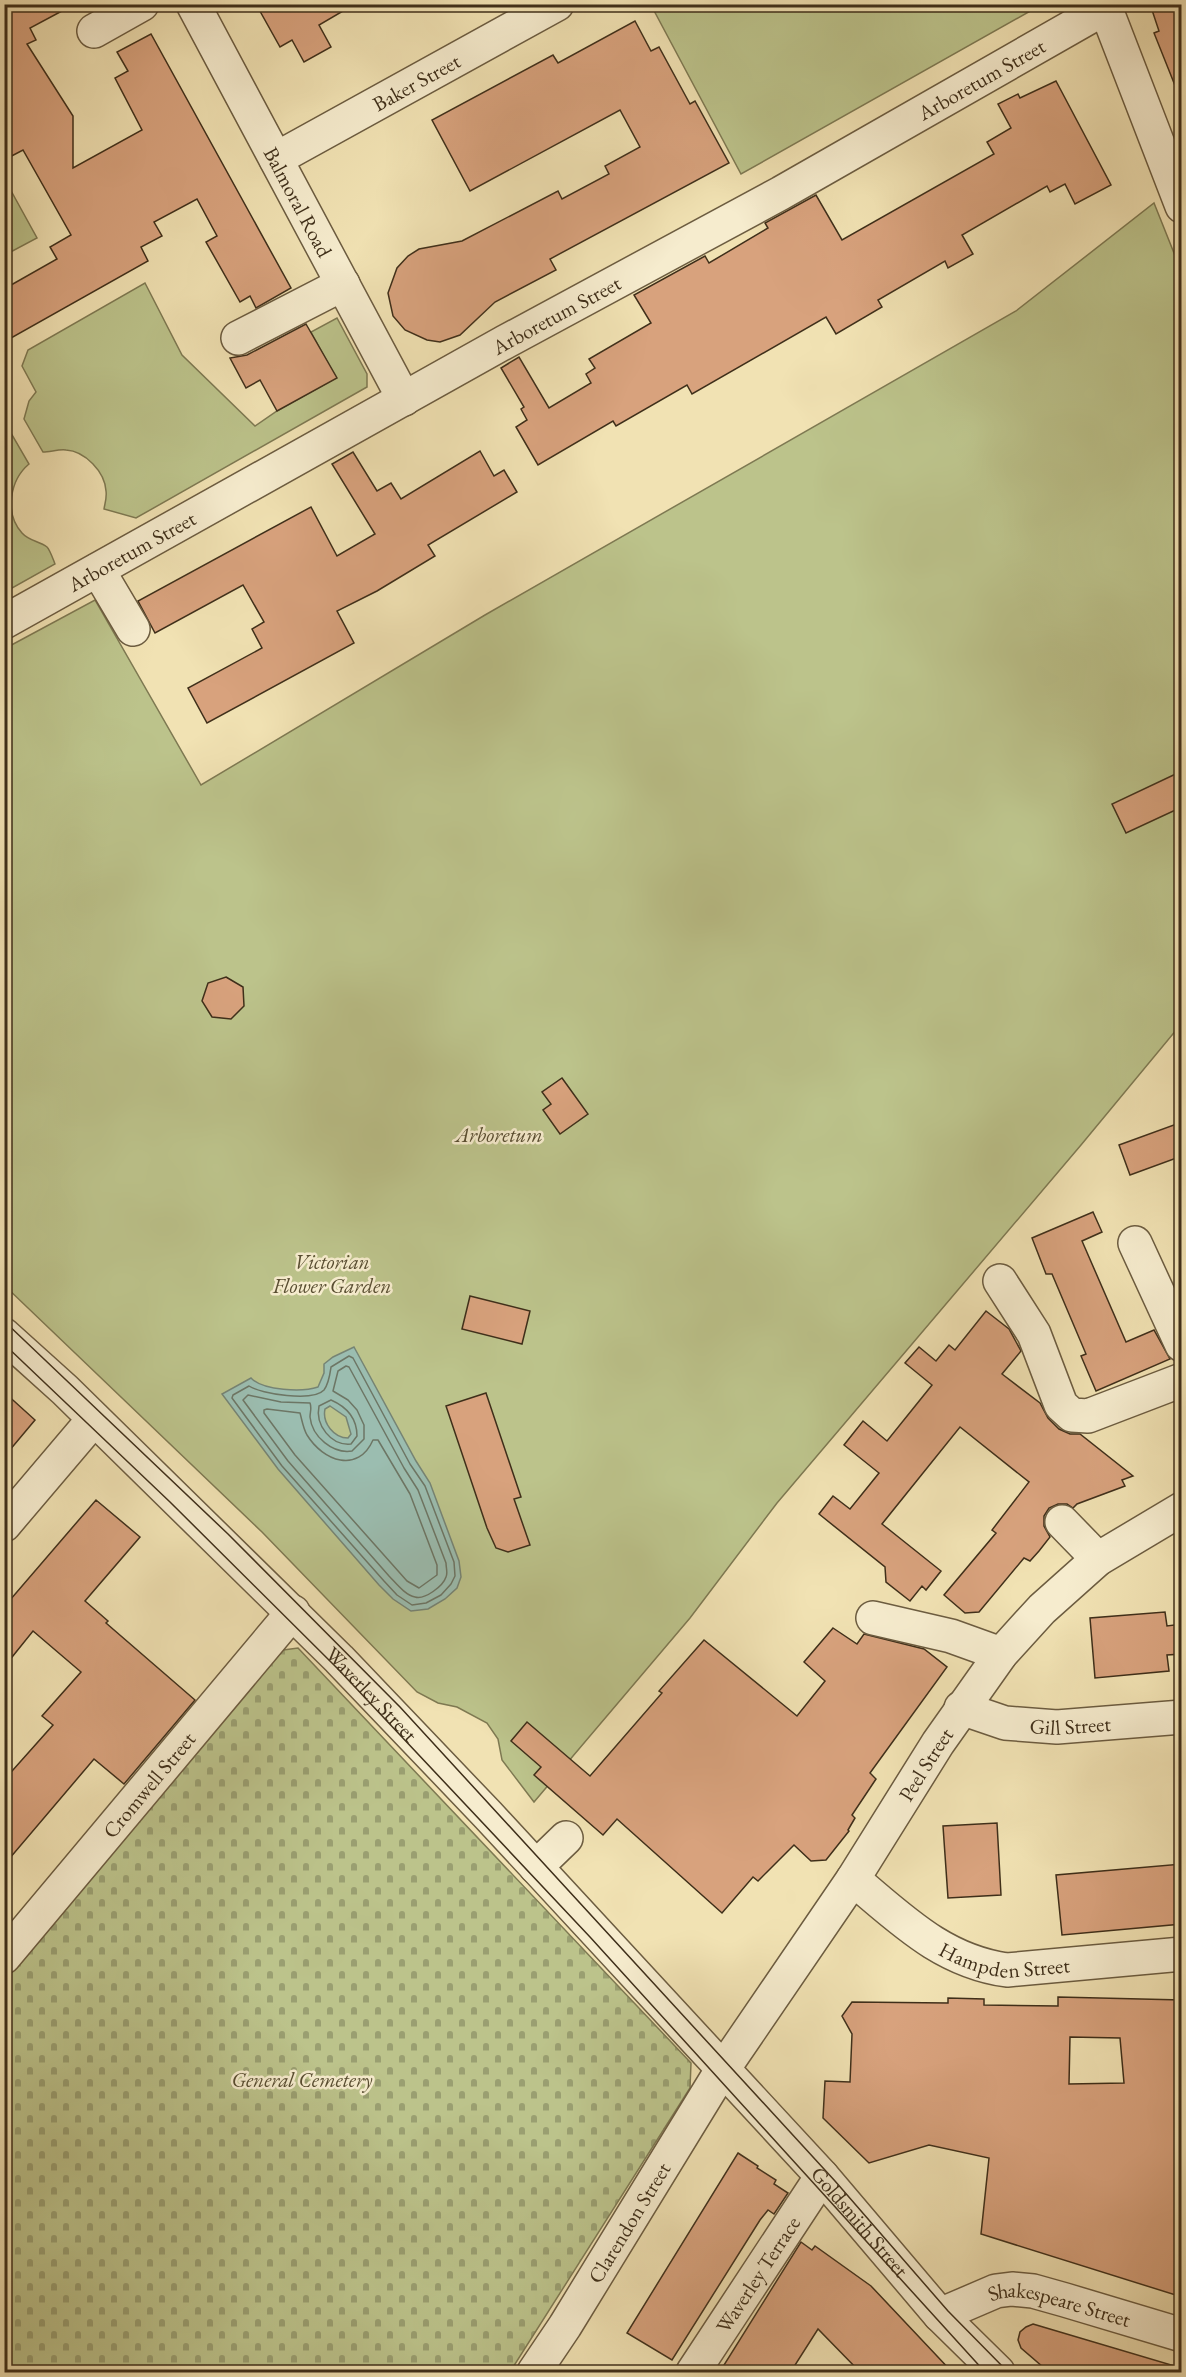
<svg xmlns="http://www.w3.org/2000/svg" width="1186" height="2377" viewBox="0 0 1186 2377" font-family="'EB Garamond',serif">
  <style>
    .cemetery { fill: url(#cemetery-stones); stroke: #7e7952; stroke-width: 1.5 }
    .green { fill: #bcc38b; stroke: #7e7952; stroke-width: 1.5 }
    .water { fill: #9bbdb0; stroke: #768474; stroke-width: 1.5; fill-rule: evenodd }
    .lines { fill: none; stroke-linecap: round; stroke-linejoin: round }
    .shore { stroke: #6d7665; stroke-width: 1.5 }
    .building { fill: #d8a27d; stroke: #3f2f1a; stroke-width: 1.5; fill-rule: evenodd }
    .minor-casing { stroke: #6c5c40; stroke-width: 36 }
    .minor { stroke: #f6ecce; stroke-width: 33 }
    .tram { stroke: #3f2f1a; stroke-width: 1.5 }
    .labels { text-anchor: middle; dominant-baseline: central; stroke-width: 5; stroke-linejoin: round; paint-order: stroke }
    .street-label { font-size: 21px; fill: #3f2f1a; stroke: #f6ecce }
    .park-label { font-size: 21px; font-style: italic; fill: #584d31; stroke: #f6ecce }
  </style>
  <defs>
    <pattern id="cemetery-stones" width="16" height="16" patternUnits="userSpaceOnUse" patternTransform="scale(1.5)"><rect width="16" height="16" fill="#bcc38b"/><path d="M2 7V4a2 2 0 0 1 4 0v3zM10 15v-3a2 2 0 0 1 4 0v3z" fill="#9a9f71"/></pattern>
  </defs>
  <rect width="100%" height="100%" fill="#f1e2b3"/>
  <filter id="stains"><feTurbulence type="fractalNoise" baseFrequency=".00333" numOctaves="4"/><feColorMatrix values="0 0 0 0 .2 0 0 0 0 .09 0 0 0 0 .02 0 0 0 .5 -.17"/></filter>
  <radialGradient id="worn" r=".72"><stop offset=".6" stop-color="#630" stop-opacity="0"/><stop offset="1" stop-color="#630" stop-opacity=".3"/></radialGradient>
  <polygon class="cemetery" points="298,1648 691,2063 690,2088 510,2372 5,2372 5,1976 276,1651"/>
  <g class="green">
    <polygon points="651,5 1041,5 741,174"/>
    <polygon points="4,178 37,238 5,255 4,255"/>
    <polygon points="1154,203 1182,273 1181,1026 1177,1029 1081,1145 777,1503 690,1618 534,1802 502,1760 498,1739 487,1723 457,1707 438,1703 417,1692 262,1532 5,1286 4,649 95,600 201,785 485,615 1016,311"/>
    <path d="M 145,283 L 182,355 L 255,426 L 277,411 L 336,378 L 311,332 L 337,318 L 367,374 L 367,387 L 136,518 L 104,509 C 105,503 107,497 106,491 C 105,472 85,451 66,450 C 59,449 50,452 43,452 L 24,419 L 29,401 L 36,392 L 22,366 L 28,350 Z"/>
    <path d="M 5,430 L 11,433 L 29,464 C 10,480 4,513 22,533 C 29,541 39,541 47,547 C 50,550 53,559 55,564 L 5,592 Z"/>
  </g>
  <path class="water" d="M 354,1347 L 416,1461 L 430,1483 L 459,1561 L 461,1577 L 457,1588 L 445,1599 L 428,1609 L 411,1611 L 393,1599 L 379,1585 L 278,1469 L 222,1394 L 251,1378 C 263,1391 303,1392 318,1387 L 324,1373 L 324,1364 L 333,1357 ZM 330,1406 L 346,1417 L 351,1434 L 348,1438 C 334,1438 322,1423 325,1409 Z"/>
  <g class="lines">
    <g class="shore">
      <path d="M 349,1356 L 353,1358 L 410,1464 L 425,1486 L 454,1562 L 455,1576 L 451,1584 L 441,1595 L 426,1603 L 412,1605 L 397,1595 L 384,1581 L 282,1466 L 232,1398 L 233,1395 L 249,1386 C 261,1394 313,1402 324,1390 C 329,1383 330,1374 331,1367 Z"/>
      <path d="M 346,1366 L 349,1367 L 404,1468 L 418,1490 L 446,1563 C 446,1568 448,1573 446,1577 C 443,1586 425,1600 415,1597 C 405,1595 396,1583 389,1576 L 288,1461 L 243,1400 L 248,1395 L 281,1402 L 310,1403 C 312,1408 310,1412 310,1417 C 312,1437 333,1454 352,1451 L 364,1439 L 364,1425 L 357,1410 L 348,1400 L 333,1391 L 338,1371 Z"/>
      <path d="M 331,1400 C 347,1407 357,1418 357,1436 L 351,1444 C 331,1446 315,1425 319,1406 Z"/>
      <path d="M 267,1409 L 300,1413 C 302,1420 303,1428 307,1435 C 323,1461 358,1474 373,1440 L 378,1440 L 410,1494 L 437,1565 L 437,1575 L 419,1588 L 407,1581 L 295,1455 L 264,1413 L 264,1410 Z"/>
    </g>
  </g>
  <g class="building">
    <polygon points="4,4 75,4 30,28 36,40 27,44 73,116 73,168 142,130 115,78 128,71 117,52 151,34 291,288 256,308 250,296 240,302 206,242 217,236 197,199 154,222 162,236 141,247 148,261 4,342 4,289 57,259 50,247 71,235 23,150 4,160"/>
    <polygon points="256,4 355,4 319,25 331,47 304,62 292,40 280,47"/>
    <polygon points="1150,4 1182,4 1182,98 1180,98 1154,33 1159,31"/>
    <polygon points="635,21 651,51 659,47 690,104 695,101 729,163 550,259 556,270 495,302 460,335 440,342 427,340 405,330 393,316 388,293 397,268 408,256 419,249 462,241 558,191 562,199 609,174 605,166 640,147 620,110 470,191 432,120 553,55 558,63"/>
    <polygon points="1056,81 1111,185 1075,204 1065,184 1050,192 1047,186 962,235 973,254 948,268 945,261 878,300 882,307 836,334 826,317 692,394 687,385 616,426 613,421 538,465 516,427 527,420 521,409 524,407 501,368 519,357 549,408 591,383 586,374 595,368 589,359 651,323 634,295 705,256 709,263 768,228 765,223 816,195 842,240 994,154 987,142 1011,128 998,104 1018,94 1020,98"/>
    <polygon points="306,324 337,378 277,411 260,380 246,388 230,358 247,355"/>
    <polygon points="480,451 494,476 504,470 517,492 428,545 435,556 377,591 337,611 354,643 207,723 188,688 262,648 252,629 264,622 243,585 155,633 138,601 311,507 337,556 375,534 332,464 353,452 377,491 391,483 401,499"/>
    <polygon points="1182,771 1182,807 1126,833 1112,804"/>
    <polygon points="226,977 243,987 244,1006 231,1019 212,1017 202,1001 208,983"/>
    <polygon points="562,1078 588,1114 560,1134 543,1110 551,1104 542,1092"/>
    <polygon points="1182,1122 1182,1156 1130,1175 1119,1145"/>
    <polygon points="1093,1212 1102,1232 1082,1241 1126,1342 1154,1330 1170,1359 1096,1391 1081,1356 1086,1354 1052,1274 1046,1274 1032,1238"/>
    <polygon points="470,1296 530,1311 522,1344 462,1329"/>
    <polygon points="986,1311 1009,1329 1021,1351 1002,1374 1040,1403 1048,1418 1059,1429 1070,1434 1080,1434 1133,1476 1122,1480 1125,1486 1077,1504 1073,1508 1067,1504 1058,1504 1049,1508 1044,1516 1044,1526 1050,1537 1039,1551 1030,1561 1024,1558 979,1612 965,1613 944,1595 996,1533 992,1530 1029,1482 960,1427 882,1524 941,1571 926,1590 922,1586 910,1601 886,1582 885,1567 819,1514 833,1496 850,1509 879,1473 844,1445 863,1421 887,1441 932,1385 905,1363 919,1347 936,1361 949,1345 955,1350"/>
    <polygon points="4,1392 35,1420 4,1457"/>
    <polygon points="486,1393 521,1497 514,1499 530,1545 508,1552 496,1548 487,1528 446,1406"/>
    <polygon points="96,1500 140,1537 85,1601 108,1621 106,1623 195,1700 124,1784 94,1759 4,1865 4,1780 53,1725 42,1716 81,1672 33,1631 4,1667 4,1607"/>
    <polygon points="1165,1612 1167,1626 1182,1624 1182,1654 1167,1655 1169,1671 1095,1678 1090,1618"/>
    <polygon points="833,1628 857,1644 864,1634 924,1649 947,1667 870,1773 876,1779 852,1815 855,1818 848,1830 849,1831 826,1860 811,1861 794,1845 758,1881 753,1877 722,1913 617,1819 603,1835 534,1775 541,1767 511,1741 527,1722 590,1776 662,1693 659,1691 704,1640 797,1716 825,1681 804,1662"/>
    <polygon points="997,1823 1001,1895 948,1898 943,1826"/>
    <polygon points="1182,1864 1182,1924 1062,1935 1056,1875"/>
    <path d="M 1058,1997 L 1182,2000 L 1182,2297 L 981,2234 L 989,2158 L 929,2145 L 869,2163 L 823,2118 L 825,2081 L 850,2082 L 852,2034 L 842,2016 L 852,2002 L 948,2003 L 948,1998 L 984,1999 L 984,2005 L 1058,2006 ZM 1070,2037 L 1120,2038 L 1124,2083 L 1069,2084 Z"/>
    <polygon points="738,2153 758,2166 757,2168 776,2180 774,2184 788,2193 774,2214 768,2210 760,2220 672,2360 627,2333"/>
    <polygon points="801,2242 812,2250 815,2246 871,2286 953,2373 861,2373 818,2329 790,2373 719,2373"/>
    <polygon points="1033,2324 1178,2367 1177,2373 1050,2373 1021,2348 1018,2340 1020,2332 1026,2327"/>
  </g>
  <g class="lines">
    <defs>
      <g id="minor">
        <path id="s1" d="M 193,4 L 404,399"/>
        <polyline points="1104,4 1182,206"/>
        <polyline points="94,31 142,4"/>
        <path id="s2" d="M 276,159 L 557,4"/>
        <polyline points="238,338 343,284"/>
        <polyline points="98,570 133,629"/>
        <path id="s3" d="M 4,622 L 505,342 L 781,193 L 1105,8"/>
        <polyline points="1135,1243 1182,1345"/>
        <polyline points="1000,1281 1034,1334 1061,1405 1072,1415 1088,1416 1182,1380"/>
        <path id="s4" d="M 4,1335 L 65,1390 L 339,1659 L 488,1815 L 822,2176 L 940,2315 L 998,2372"/>
        <polyline points="1062,1522 1098,1559"/>
        <polyline points="4,1525 94,1419"/>
        <polyline points="873,1618 951,1636 1001,1654"/>
        <path id="s5" d="M 961,1708 L 1005,1723 L 1057,1727 L 1182,1717"/>
        <polyline points="536,1867 566,1838"/>
        <path id="s6" d="M 853,1879 C 901,1919 942,1961 1007,1970 L 1182,1954"/>
        <path id="s7" d="M 4,1957 L 293,1612"/>
        <path id="s8" d="M 940,2315 L 996,2291 L 1012,2289 L 1033,2291 L 1065,2300 L 1182,2335"/>
        <path id="s9" d="M 534,2372 L 565,2326 L 717,2078 L 853,1879 L 938,1743 L 1001,1654 L 1042,1609 L 1098,1559 L 1182,1509"/>
        <path id="s10" d="M 693,2372 L 822,2176"/>
      </g>
    </defs>
    <use href="#minor" class="minor-casing"/>
    <use href="#minor" class="minor"/>
    <g class="tram">
      <polyline points="4,1321 228,1534 400,1707 835,2181 948,2311 1008,2372"/>
      <polyline points="4,1344 170,1502 338,1669 590,1937 985,2372"/>
    </g>
  </g>
  <g class="labels">
    <g class="street-label">
      <text stroke="none"><textPath href="#s3" startOffset="1118">Arboretum Street</textPath></text>
      <text stroke="none"><textPath href="#s2" startOffset="160">Baker Street</textPath></text>
      <text stroke="none"><textPath href="#s1" startOffset="224">Balmoral Road</textPath></text>
      <text stroke="none"><textPath href="#s3" startOffset="632">Arboretum Street</textPath></text>
      <text stroke="none"><textPath href="#s3" startOffset="146">Arboretum Street</textPath></text>
      <text stroke="none"><textPath href="#s4" startOffset="514">Waverley Street</textPath></text>
      <text stroke="none"><textPath href="#s5" startOffset="112">Gill Street</textPath></text>
      <text stroke="none"><textPath href="#s9" startOffset="723">Peel Street</textPath></text>
      <text stroke="none"><textPath href="#s7" startOffset="225">Cromwell Street</textPath></text>
      <text stroke="none"><textPath href="#s6" startOffset="178">Hampden Street</textPath></text>
      <text stroke="none"><textPath href="#s4" startOffset="1233">Goldsmith Street</textPath></text>
      <text stroke="none"><textPath href="#s9" startOffset="177">Clarendon Street</textPath></text>
      <text stroke="none"><textPath href="#s10" startOffset="117">Waverley Terrace</textPath></text>
      <text stroke="none"><textPath href="#s8" startOffset="126">Shakespeare Street</textPath></text>
    </g>
    <g class="park-label">
      <text x="499" y="1134">Arboretum</text>
      <text x="332" y="1261">Victorian<tspan x="332" dy="24">Flower Garden</tspan></text>
      <text x="302" y="2079">General Cemetery</text>
    </g>
  </g>
  <rect width="1186" height="2377" fill="none" stroke="#f1e2b3" stroke-width="24"/>
  <rect x="6" y="6" width="1174" height="2365" fill="none" stroke="#3f2f1a" stroke-width="3"/>
  <rect x="12" y="12" width="1162" height="2353" fill="none" stroke="#3f2f1a" stroke-width="1.5"/>
  <rect width="100%" height="100%" filter="url(#stains)"/>
  <rect width="100%" height="100%" fill="url(#worn)"/>
</svg>
